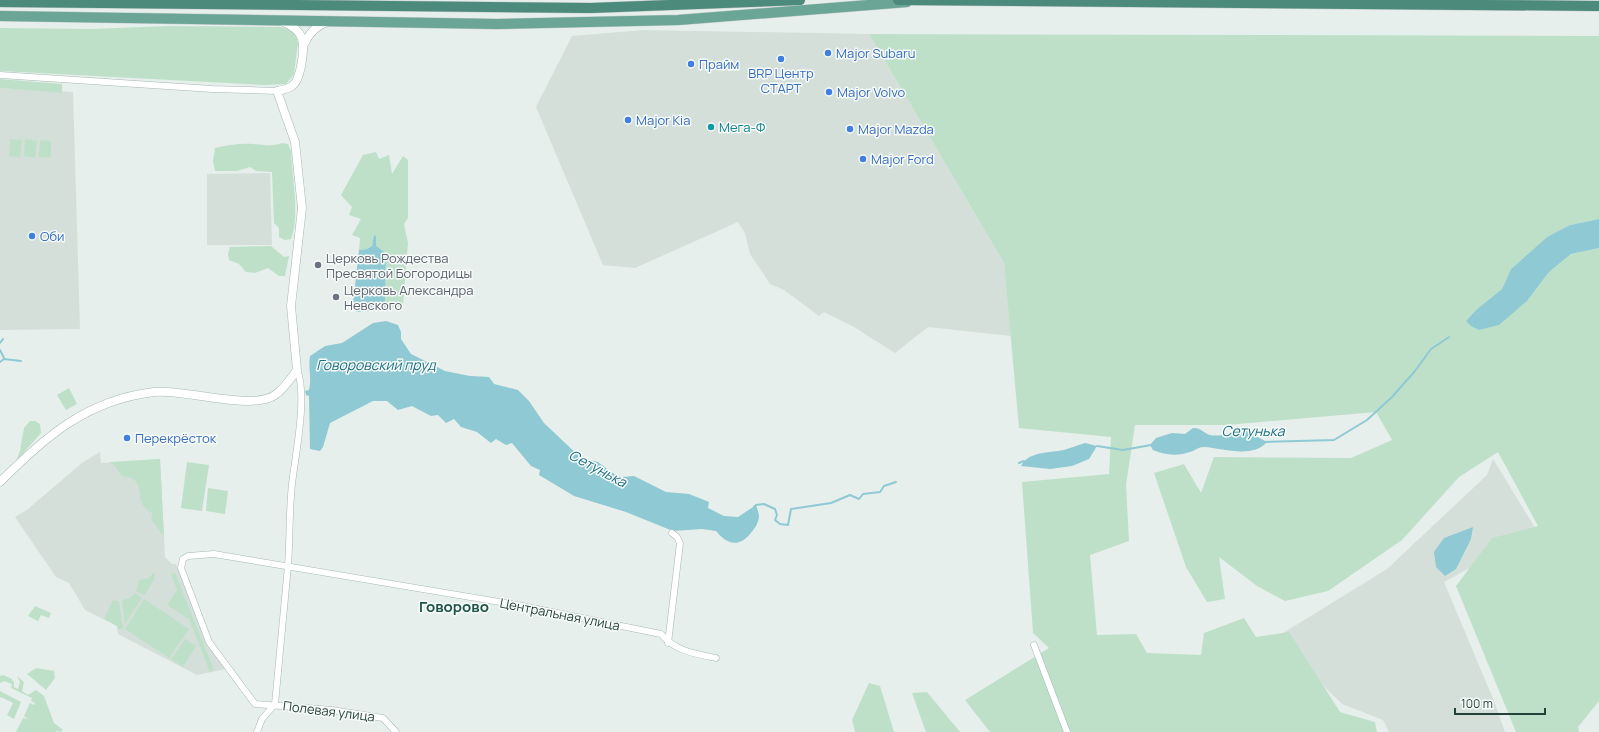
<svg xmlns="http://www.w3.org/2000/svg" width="1599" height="732" viewBox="0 0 1599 732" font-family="Manrope,sans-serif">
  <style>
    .built { fill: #d4dfda }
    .green { fill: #bfe0c8 }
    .water { fill: #8ec9d4 }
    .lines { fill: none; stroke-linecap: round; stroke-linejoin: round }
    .stream { stroke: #8ec9d4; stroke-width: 2 }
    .minor-casing { stroke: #a8b8b2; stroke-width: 7 }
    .tertiary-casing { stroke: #a8b8b2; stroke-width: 9 }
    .primary-casing { stroke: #c2cac8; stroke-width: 11 }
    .trunk-casing { stroke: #c2cac8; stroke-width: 11 }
    .minor { stroke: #fff; stroke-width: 6 }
    .tertiary { stroke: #fff; stroke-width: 8 }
    .primary { stroke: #6aa596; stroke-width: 10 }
    .trunk { stroke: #4c8a7c; stroke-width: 10 }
    .shop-dot { fill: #3f7fe0; stroke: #f7fbf9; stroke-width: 1.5 }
    .culture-dot { fill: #0f9aa8; stroke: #f7fbf9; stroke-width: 1.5 }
    .worship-dot { fill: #6b7280; stroke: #f7fbf9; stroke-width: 1.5 }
    .labels { text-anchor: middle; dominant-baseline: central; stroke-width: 3; stroke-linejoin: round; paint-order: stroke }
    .shop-label { font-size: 13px; fill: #366cbe; stroke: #f7fbf9; text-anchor: start }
    .culture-label { font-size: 13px; fill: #0d838f; stroke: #f7fbf9; text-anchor: start }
    .worship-label { font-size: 13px; fill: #5b616d; stroke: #f7fbf9; text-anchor: start }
    .street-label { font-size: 13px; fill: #24423a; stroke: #f7fbf9 }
    .water-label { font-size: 14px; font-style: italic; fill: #1c6f80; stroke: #f7fbf9 }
    .quarter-label { font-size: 15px; font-weight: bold; fill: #1f5548; stroke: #f7fbf9 }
  </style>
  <rect width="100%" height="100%" fill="#e6efeb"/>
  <g class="built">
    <polygon points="644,30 869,34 1004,263 1011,336 928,327 895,353 854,327 824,312 819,316 784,290 770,284 750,254 745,233 738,222 635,268 603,265 536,107 572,36"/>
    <polygon points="0,88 73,92 80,329 0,330"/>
    <polygon points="270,173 272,245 207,245 207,174"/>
    <polygon points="100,452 101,463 160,459 165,557 172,564 176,564 208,643 226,669 197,675 118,634 117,626 85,610 69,583 56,577 15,517 28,509 82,463"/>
    <polygon points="1493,459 1537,531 1444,582 1494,701 1505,732 1389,732 1383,720 1342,704 1275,638 1387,569 1487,475"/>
  </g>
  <g class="green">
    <path d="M 170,26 L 280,27 C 290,29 296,33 298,43 L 294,74 L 286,84 L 265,85 L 0,71 L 0,28 L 91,29 Z"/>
    <polygon points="869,34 1599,36 1599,219 1570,225 1547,237 1511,269 1502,289 1476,310 1466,321 1527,301 1549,272 1571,254 1599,248 1599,701 1578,727 1579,732 1516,732 1456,586 1492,538 1538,526 1498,452 1459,477 1402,540 1328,591 1285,601 1257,586 1219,557 1225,599 1207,602 1186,567 1154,473 1184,464 1201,493 1214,457 1351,458 1392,440 1376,412 1227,425 1135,425 1126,485 1129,541 1090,555 1097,635 1136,634 1147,653 1201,655 1204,633 1244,618 1256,637 1289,632 1340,712 1375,722 1377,732 990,732 965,700 1049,648 1033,633 1022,482 1109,474 1111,437 1019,428 1004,263"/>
    <polygon points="0,79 62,84 62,93 0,88"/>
    <polygon points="10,139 22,140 20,157 9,156"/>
    <polygon points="25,139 37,141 35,158 24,156"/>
    <polygon points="40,140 51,141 51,156 49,158 39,157"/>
    <path d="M 282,143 L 288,144 L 291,151 C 292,176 300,216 291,239 L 285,240 L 279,237 L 279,228 L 274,223 L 272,172 L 256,171 L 250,167 L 237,171 L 215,171 L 213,161 L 215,148 C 227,145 241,143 253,144 C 264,145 271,147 282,143 Z"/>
    <polygon points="376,152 379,159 389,155 392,174 403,156 408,160 408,218 404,224 408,243 403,306 385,308 386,253 376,246 376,236 374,235 372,246 367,249 359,250 360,238 352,235 361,219 349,215 352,207 341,195 363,155"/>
    <polygon points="271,246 284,257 289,256 285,276 279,276 268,268 255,273 246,272 239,264 229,260 228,254 230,247"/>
    <polygon points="69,388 77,404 66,410 57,395"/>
    <polygon points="30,421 35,421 40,424 41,433 16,461 20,451 24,428"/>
    <path d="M 160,459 L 164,537 L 151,519 L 153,511 L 150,513 C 147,510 141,504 141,500 C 139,485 139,478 122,476 L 115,466 L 110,462 Z"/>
    <polygon points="187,462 209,465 202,511 181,508"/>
    <polygon points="208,488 228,491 225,514 206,511"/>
    <polygon points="155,572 154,580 144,596 136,591 139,580 148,578"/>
    <polygon points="175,573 214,670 210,672 189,619 167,605 177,590 171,574"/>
    <polygon points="135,593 142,598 125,624 122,600 129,598"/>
    <polygon points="144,599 189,629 169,658 125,629"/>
    <polygon points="113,600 119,601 123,629 118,629 117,626 104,619"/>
    <polygon points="35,606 51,613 49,618 41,615 38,621 28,616"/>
    <polygon points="185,639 196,646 183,667 171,659"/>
    <polygon points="36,668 54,671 55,678 46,690 27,674"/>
    <polygon points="3,675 12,679 13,682 14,680 14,687 18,689 20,682 17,676 24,682 22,691 28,695 36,690 44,696 54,723 63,730 60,732 56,731 56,732 16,732 23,718 28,719 24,716 30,703 34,705 35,703 31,701 32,698 11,688 12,684 4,681 0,683 0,676"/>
    <polygon points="869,683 880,686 894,732 855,732 852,720"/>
    <polygon points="0,691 21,702 14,719 7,715 13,703 1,697 0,698"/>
    <polygon points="927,692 960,732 926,732 912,693"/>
  </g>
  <g class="water">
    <polygon points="1599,219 1599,248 1571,254 1549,272 1527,301 1499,325 1479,330 1471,326 1466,321 1476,310 1502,289 1511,269 1547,237 1570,225"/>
    <polygon points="374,235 376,236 376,246 386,253 385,308 382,310 356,312 353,303 359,250 367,249 372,246"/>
    <path d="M 386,321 L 398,325 L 401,332 L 401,339 L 411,354 L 445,371 L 470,376 L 489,377 L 494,384 L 518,390 L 529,401 L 544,423 L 581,458 L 598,462 L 614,474 L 622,477 L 634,476 L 666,492 L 689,494 L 709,502 L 708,508 L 724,516 L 738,517 L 756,505 C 757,508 759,513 759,517 C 758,524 755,528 750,534 C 738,548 727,544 716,531 L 702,529 L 673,531 L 626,512 L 574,496 L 539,475 L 540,470 L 531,466 L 512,443 L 506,445 L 496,439 L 491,443 L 477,432 L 461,427 L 454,419 L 446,423 L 438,415 L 431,416 L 412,406 L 398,410 L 387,401 L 373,401 L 330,423 L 323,447 L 320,451 L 310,449 L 309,396 L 306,395 L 305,391 L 309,390 C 312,377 308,369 310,356 L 325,346 L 342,343 L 373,323 Z"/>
    <path d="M 1193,428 C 1202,428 1203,433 1210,435 C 1219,437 1225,433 1235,436 L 1245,430 L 1267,442 C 1252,459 1223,448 1204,447 C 1200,447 1196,449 1193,451 C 1179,456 1167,456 1153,450 L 1150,445 L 1156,438 L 1172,433 L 1185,434 Z"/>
    <path d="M 1085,443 L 1097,446 L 1089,459 L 1072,466 L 1050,469 L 1021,466 C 1029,451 1049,453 1064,450 C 1071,448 1078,445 1085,443 Z"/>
    <polygon points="1473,527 1471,539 1456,569 1445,576 1436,567 1434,552 1444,538"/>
  </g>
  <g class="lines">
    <g class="stream">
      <polyline points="0,343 3,339"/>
      <polyline points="0,350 4,358"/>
      <polyline points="0,362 4,359 21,361"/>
      <polyline points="1265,442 1334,440 1367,420 1392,397 1415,371 1431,349 1449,337"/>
      <polyline points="1097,446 1123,450 1151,445"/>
      <polyline points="1019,463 1024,461"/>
      <polyline points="754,507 756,505 764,504 775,509 777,515 775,520 780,524 788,525 791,509 831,503 850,495 859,499 863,494 880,492 884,486 896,482"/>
    </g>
    <defs>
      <g id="minor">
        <polyline points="0,75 212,89 277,91"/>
        <polyline points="668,643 680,543 677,537 672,533"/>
        <polyline points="1034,645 1067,732"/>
        <path d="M 257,732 L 262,719 L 275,704 C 279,658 284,612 288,566 C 290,539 289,511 292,484 C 295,457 308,395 297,370"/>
        <path d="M 396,732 L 383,718 L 332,710 L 255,704 L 209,642 L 181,568 L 183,559 L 188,556 L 214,554 L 517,605 L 661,634 C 675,651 695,654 716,658"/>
      </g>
      <g id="tertiary">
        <path d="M 303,46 C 308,35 315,26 327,22"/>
        <path d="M 0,482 C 46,436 87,400 154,392 C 185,389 252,411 275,395 C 284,389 291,378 297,370 L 291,306 L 302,208 L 295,142 L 277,91 C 282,90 288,89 292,86 C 301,80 305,48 302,39 C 299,29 289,24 281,21"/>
      </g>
      <polyline id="primary" points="0,16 497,24 678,20 907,2"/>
      <g id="trunk">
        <polyline points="898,0 1599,6"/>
        <polyline points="0,2 591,8 800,0"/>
      </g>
    </defs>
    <use href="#minor" class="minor-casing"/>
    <use href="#tertiary" class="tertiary-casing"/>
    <use href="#primary" class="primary-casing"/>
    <use href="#trunk" class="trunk-casing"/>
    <use href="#minor" class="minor"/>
    <use href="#tertiary" class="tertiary"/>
    <use href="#primary" class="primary"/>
    <use href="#trunk" class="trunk"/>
  </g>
  <g class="shop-dot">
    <circle cx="828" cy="53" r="4"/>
    <circle cx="781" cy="59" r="4"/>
    <circle cx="691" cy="64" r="4"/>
    <circle cx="829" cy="92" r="4"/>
    <circle cx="628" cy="120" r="4"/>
    <circle cx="850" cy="129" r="4"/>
    <circle cx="863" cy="159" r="4"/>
    <circle cx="32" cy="236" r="4"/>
    <circle cx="127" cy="438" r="4"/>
  </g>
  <circle class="culture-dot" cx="711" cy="127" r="4"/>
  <g class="worship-dot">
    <circle cx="318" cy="265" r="4"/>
    <circle cx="336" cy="297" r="4"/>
  </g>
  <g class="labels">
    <g class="shop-label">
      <text x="836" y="53">Major Subaru</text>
      <text x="699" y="64">Прайм</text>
      <text x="781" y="73" text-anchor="middle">BRP Центр<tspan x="781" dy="15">СТАРТ</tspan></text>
      <text x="837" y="92">Major Volvo</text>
      <text x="636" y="120">Major Kia</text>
      <text x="858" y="129">Major Mazda</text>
      <text x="871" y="159">Major Ford</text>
      <text x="40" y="236">Оби</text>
      <text x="135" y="438">Перекрёсток</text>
    </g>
    <g class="culture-label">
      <text x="719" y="127">Мега-Ф</text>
    </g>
    <g class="worship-label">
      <text x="326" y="258">Церковь Рождества<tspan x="326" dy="15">Пресвятой Богородицы</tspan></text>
      <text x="344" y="290">Церковь Александра<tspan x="344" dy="15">Невского</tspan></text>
    </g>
    <g class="street-label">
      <text transform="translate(560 614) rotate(11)">Центральная улица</text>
      <text transform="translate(329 711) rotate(7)">Полевая улица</text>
    </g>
    <g class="water-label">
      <text x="376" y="364">Говоровский пруд</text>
      <text x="1253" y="430">Сетунька</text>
      <text transform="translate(598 468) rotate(28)">Сетунька</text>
    </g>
    <g class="quarter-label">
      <text x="454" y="606">Говорово</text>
    </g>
  </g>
  <path d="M1455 708v6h90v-6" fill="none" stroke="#24423a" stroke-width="2"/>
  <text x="1461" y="708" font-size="12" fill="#24423a" stroke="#f7fbf9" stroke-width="3" paint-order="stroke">100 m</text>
</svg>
